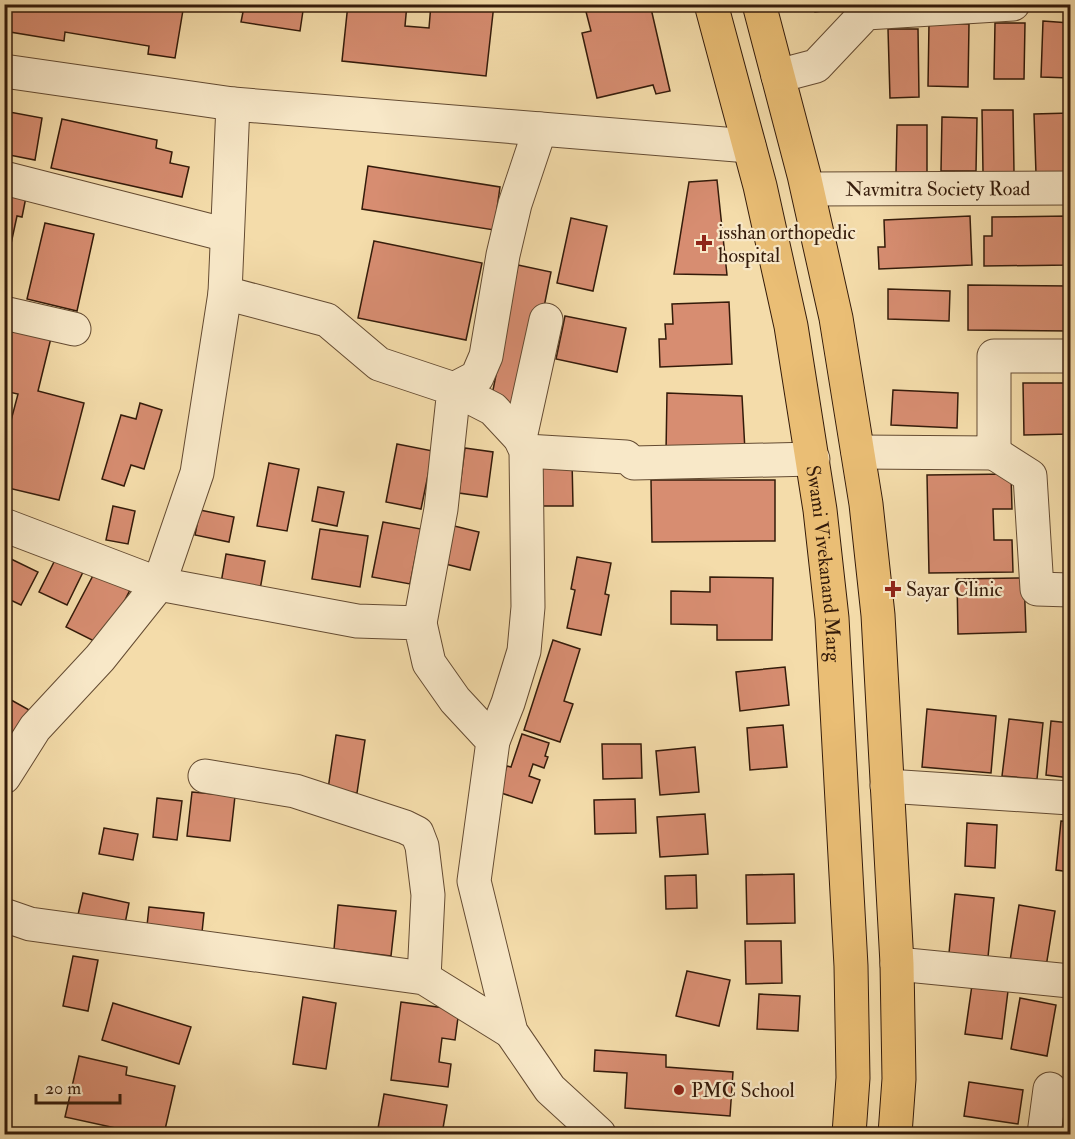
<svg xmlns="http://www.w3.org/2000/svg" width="1075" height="1139" viewBox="0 0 1075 1139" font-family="'IM FELL Double Pica',serif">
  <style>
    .building { fill: #d78d71; stroke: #341b0a; stroke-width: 1.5 }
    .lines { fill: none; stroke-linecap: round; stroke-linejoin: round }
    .minor-casing { stroke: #644b32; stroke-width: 35 }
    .major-casing { stroke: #341b0a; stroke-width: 35 }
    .minor { stroke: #f8e8c8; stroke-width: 33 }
    .major { stroke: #eabe75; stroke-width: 33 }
    .poi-dot { fill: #8f2418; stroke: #f8e8c8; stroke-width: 2 }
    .labels { text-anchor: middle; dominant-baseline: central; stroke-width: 4.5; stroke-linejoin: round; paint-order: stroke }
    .street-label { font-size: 20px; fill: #341b0a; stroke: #f8e8c8 }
    .poi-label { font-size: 20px; fill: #341b0a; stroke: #f8e8c8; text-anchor: start }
  </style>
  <rect width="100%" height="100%" fill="#f4dcaa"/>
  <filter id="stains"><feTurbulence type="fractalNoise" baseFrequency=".00333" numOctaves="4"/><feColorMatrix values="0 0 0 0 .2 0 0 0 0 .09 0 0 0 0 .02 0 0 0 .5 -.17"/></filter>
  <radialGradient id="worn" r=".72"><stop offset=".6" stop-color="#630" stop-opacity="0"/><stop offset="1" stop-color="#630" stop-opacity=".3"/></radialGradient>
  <g class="building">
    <polygon points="4,4 112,4 130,7 131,4 184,4 175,58 148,54 149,46 65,32 64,41 4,31"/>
    <polygon points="226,4 304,4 300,31 241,22 243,12 225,9"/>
    <polygon points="348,4 407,4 405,26 429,28 431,4 494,4 486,76 342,61"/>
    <polygon points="584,4 650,4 670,91 656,94 653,85 597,98 582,33 591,31"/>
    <polygon points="814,4 864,4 864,6 815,12"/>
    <polygon points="1043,21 1070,23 1070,78 1041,77"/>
    <polygon points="929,23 969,24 968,87 928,86"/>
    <polygon points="995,23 1025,23 1024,79 994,79"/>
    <polygon points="888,29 918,29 919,97 890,98"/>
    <polygon points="982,110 1013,110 1014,172 983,172"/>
    <polygon points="4,111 42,118 35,160 4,154"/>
    <polygon points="1070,113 1070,173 1036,174 1034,114"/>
    <polygon points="942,117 977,118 976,171 941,171"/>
    <polygon points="62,119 157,140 156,148 172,152 170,163 189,167 182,197 51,168"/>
    <polygon points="897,125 927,125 927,174 896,173"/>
    <polygon points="368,166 500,187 494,230 362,209"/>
    <polygon points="717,180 727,275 674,274 689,182"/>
    <polygon points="4,193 26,197 22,217 17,216 6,267 11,269 6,288 4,288"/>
    <polygon points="970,216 972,265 879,269 878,247 885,247 884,220"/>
    <polygon points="1070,216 1070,265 984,266 984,236 992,236 992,217"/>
    <polygon points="571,218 607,226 593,291 557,283"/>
    <polygon points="45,223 94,234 77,311 27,299"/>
    <polygon points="374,241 482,263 466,340 358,318"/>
    <polygon points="518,265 551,272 524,407 491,400"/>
    <polygon points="968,285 1070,286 1070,331 968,330"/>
    <polygon points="888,289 950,291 949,321 888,319"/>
    <polygon points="729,302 732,364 660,367 659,339 666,339 665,324 673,324 672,304"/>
    <polygon points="565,316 626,328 617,372 556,359"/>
    <polygon points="4,326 51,338 38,391 84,403 59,500 4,487 4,447 18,394 4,391"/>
    <polygon points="1023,383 1070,383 1070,434 1024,435"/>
    <polygon points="893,390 958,393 957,428 891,425"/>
    <polygon points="667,393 742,396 745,451 666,452"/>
    <polygon points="140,403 162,410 144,469 131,465 124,486 102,479 121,415 136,419"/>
    <polygon points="397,444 433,451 421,509 386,502"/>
    <polygon points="465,448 493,452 487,497 459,493"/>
    <polygon points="572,460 573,506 542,506 541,461"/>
    <polygon points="269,463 299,469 287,531 257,526"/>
    <polygon points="1011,474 1012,509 993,509 994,540 1012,540 1013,572 929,573 927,475"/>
    <polygon points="651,480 775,480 775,541 652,542"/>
    <polygon points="318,487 344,492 337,526 312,521"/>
    <polygon points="113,506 135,511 128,544 106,540"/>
    <polygon points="200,510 234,517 229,542 195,535"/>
    <polygon points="383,522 421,529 410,584 372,577"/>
    <polygon points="442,523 479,532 470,570 433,561"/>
    <polygon points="320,529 368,536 360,587 312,579"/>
    <polygon points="226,554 265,561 260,590 221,583"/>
    <polygon points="57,556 84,570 67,605 39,592"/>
    <polygon points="577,557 611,563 605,594 609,595 601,635 567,628 575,590 571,589"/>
    <polygon points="9,558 38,572 21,605 4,597 4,567"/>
    <polygon points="97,568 132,586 102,645 66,627"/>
    <polygon points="710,577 773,578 772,640 717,640 717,625 671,624 671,591 710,592"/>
    <polygon points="1024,578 1026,632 958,634 957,579"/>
    <polygon points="553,640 580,649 564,701 573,704 560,742 524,730"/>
    <polygon points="785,667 789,705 740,711 736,672"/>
    <polygon points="4,696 31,711 16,738 4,732"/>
    <polygon points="927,709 996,716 991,773 922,767"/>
    <polygon points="1009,719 1043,723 1037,779 1002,776"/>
    <polygon points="1051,721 1070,723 1070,778 1046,775"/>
    <polygon points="783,725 787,767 750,770 747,728"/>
    <polygon points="522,734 549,743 545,756 548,757 544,768 533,764 529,776 540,780 532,803 498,792 507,766 511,767"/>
    <polygon points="336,735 365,740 357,793 328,789"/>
    <polygon points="602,744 641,744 642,778 603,779"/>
    <polygon points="695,747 699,792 660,795 656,751"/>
    <polygon points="192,792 235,796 230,841 187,836"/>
    <polygon points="157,798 182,801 177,840 153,837"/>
    <polygon points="635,799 636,833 595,834 594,800"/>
    <polygon points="705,814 708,854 660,857 657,817"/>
    <polygon points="1061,821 1070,822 1070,872 1056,870"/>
    <polygon points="967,823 997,825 995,868 965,866"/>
    <polygon points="104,828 138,834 133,860 99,854"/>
    <polygon points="794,874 795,923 747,924 746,875"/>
    <polygon points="696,875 697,908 666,909 665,876"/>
    <polygon points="83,893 129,903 124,929 77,919"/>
    <polygon points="955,894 994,898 988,957 949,953"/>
    <polygon points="338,905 396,911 391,956 334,949"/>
    <polygon points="1019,905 1055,911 1046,967 1010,961"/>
    <polygon points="149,907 204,913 201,942 146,935"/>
    <polygon points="745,941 781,941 782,983 746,984"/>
    <polygon points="73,956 98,960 88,1011 63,1006"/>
    <polygon points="687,971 730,980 719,1026 676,1016"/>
    <polygon points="973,978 1009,983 1002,1039 965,1034"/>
    <polygon points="759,994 800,996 798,1031 757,1029"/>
    <polygon points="303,997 336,1003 326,1069 293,1064"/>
    <polygon points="1020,998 1056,1005 1047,1056 1011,1049"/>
    <polygon points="401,1002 459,1010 455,1040 442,1038 439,1062 451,1064 448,1087 391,1080"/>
    <polygon points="113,1003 191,1027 179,1064 102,1040"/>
    <polygon points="595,1050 666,1055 666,1067 733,1072 730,1116 625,1108 627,1073 594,1071"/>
    <polygon points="79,1056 127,1067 126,1075 175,1086 164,1134 143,1134 65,1117"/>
    <polygon points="969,1082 1023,1090 1018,1124 964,1116"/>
    <polygon points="1059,1093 1070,1094 1070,1134 1056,1132"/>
    <polygon points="384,1094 447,1105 442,1134 377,1134"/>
  </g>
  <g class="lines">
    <defs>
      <g id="minor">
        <polyline points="4,71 233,104 749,146"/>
        <polyline points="778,76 816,66 866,13 1013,4"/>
        <polyline points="4,178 227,235"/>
        <path id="s1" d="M 808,189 L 1070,188"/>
        <polyline points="225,293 327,320 379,364 454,389 441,509 420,623"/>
        <polyline points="4,313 74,329"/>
        <polyline points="454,389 493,409 520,438 526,451 528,607 524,651 508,703 493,741"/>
        <polyline points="454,389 477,377 486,356 503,255 515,204 540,129"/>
        <polyline points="520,438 546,320"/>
        <polyline points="526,451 626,457"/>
        <polyline points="858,452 994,453 994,356 1070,356"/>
        <polyline points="994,453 1030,476 1037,589 1070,590"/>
        <polyline points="634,463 813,459"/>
        <polyline points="4,525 159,584 357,621 420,623 429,663 455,700 493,741 474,881 511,1032 550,1089 599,1134"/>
        <polyline points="205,776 295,791 405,827 417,833 422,846 428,895 424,978"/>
        <polyline points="4,777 35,728 100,658 159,584 197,473 225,293 233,104"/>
        <polyline points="887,786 1070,798"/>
        <polyline points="4,915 30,924 424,978 511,1032"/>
        <polyline points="897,964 1070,981"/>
        <polyline points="1044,1134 1050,1089"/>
      </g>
      <g id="major">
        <path id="s2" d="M 711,4 L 760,186 L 791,326 L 820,510 L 832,618 L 851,966 L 853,1078 L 849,1134"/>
        <polyline points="759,4 804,175 836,318 866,504 878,615 897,964 899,1079 895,1134"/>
      </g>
    </defs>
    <use href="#minor" class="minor-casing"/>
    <use href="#major" class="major-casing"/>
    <use href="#minor" class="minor"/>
    <use href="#major" class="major"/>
  </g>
  <g class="poi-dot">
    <path d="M701 234h6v6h6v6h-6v6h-6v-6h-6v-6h6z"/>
    <path d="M890 580h6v6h6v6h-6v6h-6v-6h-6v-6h6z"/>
    <circle cx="679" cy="1090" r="6"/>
  </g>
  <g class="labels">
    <g class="street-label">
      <text stroke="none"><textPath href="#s1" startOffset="130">Navmitra Society Road</textPath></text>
      <text stroke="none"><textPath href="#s2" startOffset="572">Swami Vivekanand Marg</textPath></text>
    </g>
    <g class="poi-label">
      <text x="718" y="232">isshan orthopedic<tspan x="718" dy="23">hospital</tspan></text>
      <text x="906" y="589">Sayar Clinic</text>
      <text x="691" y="1090">PMC School</text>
    </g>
  </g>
  <rect width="1075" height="1139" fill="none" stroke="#f4dcaa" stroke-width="24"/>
  <rect x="6" y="6" width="1063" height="1127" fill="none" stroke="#341b0a" stroke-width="3"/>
  <rect x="12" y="12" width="1051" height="1115" fill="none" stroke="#341b0a" stroke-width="1.5"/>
  <path d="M36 1094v9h84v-9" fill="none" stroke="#341b0a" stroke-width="3"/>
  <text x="45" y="1094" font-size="18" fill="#341b0a" stroke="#f8e8c8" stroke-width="4.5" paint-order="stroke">20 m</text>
  <rect width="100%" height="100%" filter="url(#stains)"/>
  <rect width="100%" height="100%" fill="url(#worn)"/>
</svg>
